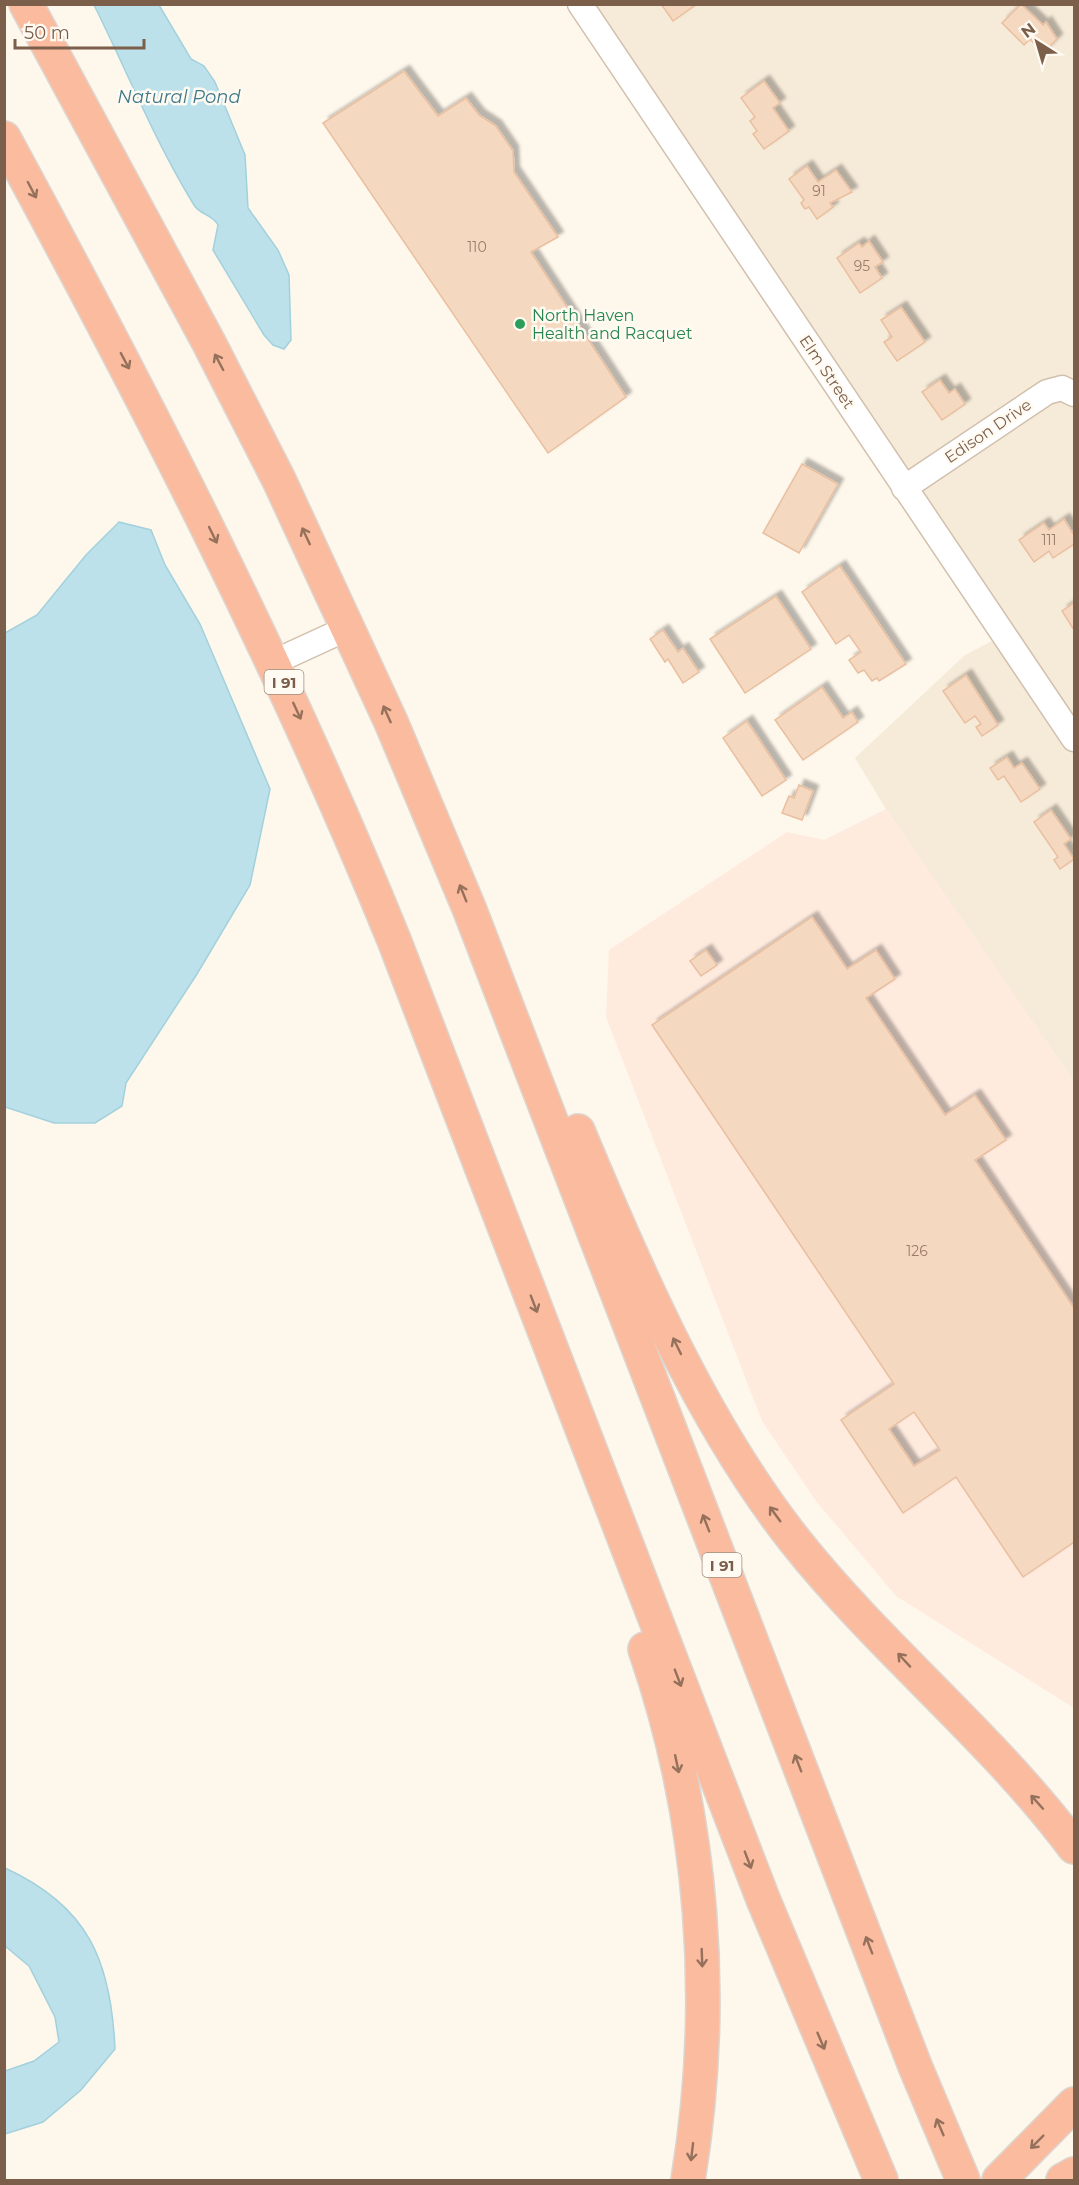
<svg xmlns="http://www.w3.org/2000/svg" width="1079" height="2185" viewBox="0 0 1079 2185" font-family="Montserrat,sans-serif">
  <style>
    .residential { fill: #f6ead8 }
    .commercial { fill: #ffeade }
    .water { fill: #bde1ea; stroke: #a2d1dd; stroke-width: 1.5 }
    .building { fill: #f5d8c0; stroke: #e9bf9f; stroke-width: 1.5; fill-rule: evenodd; filter: url(#shadow) }
    .lines { fill: none; stroke-linecap: round; stroke-linejoin: round }
    .minor-casing { stroke: #d2c0ae; stroke-width: 27 }
    .highway-casing { stroke: #ddd5d0; stroke-width: 36 }
    .minor { stroke: #fff; stroke-width: 24 }
    .highway { stroke: #fbbb9e; stroke-width: 33 }
    .oneway { stroke: #95715c }
    .leisure-dot { fill: #2e9e5b; stroke: #fffbf3; stroke-width: 2 }
    .labels { text-anchor: middle; dominant-baseline: central; stroke-width: 5; stroke-linejoin: round; paint-order: stroke }
    .number-label { font-size: 14px; fill: #9a7d68 }
    .shield { fill: #fffbf3; stroke: #a38e7d; stroke-width: 1.5 }
    .shield-label { font-size: 15px; font-weight: bold; fill: #7c5f4b }
    .leisure-label { font-size: 16px; fill: #27864d; stroke: #fffbf3; text-anchor: start }
    .street-label { font-size: 16px; fill: #7c5f4b; stroke: #fffbf3 }
    .water-label { font-size: 18px; font-style: italic; fill: #3f7989; stroke: #fffbf3 }
  </style>
  <defs>
    <filter id="shadow"><feDropShadow dx="5.5" dy="-5.5" stdDeviation="1.5" flood-color="#0004"/></filter>
  </defs>
  <rect width="100%" height="100%" fill="#fef7eb"/>
  <polygon class="residential" points="591,5 1074,5 1074,1082 886,809 855,758 965,655 996,639"/>
  <polygon class="commercial" points="886,809 1074,1082 1074,1708 896,1596 816,1501 762,1421 606,1017 609,950 787,832 824,840"/>
  <g class="water">
    <path d="M 94,5 L 159,5 L 191,59 L 204,66 L 215,82 L 245,155 L 248,208 L 278,250 L 289,275 L 291,340 L 284,349 L 273,345 L 264,335 L 213,250 L 218,225 C 212,214 200,215 194,205 C 155,142 127,71 94,5 Z"/>
    <polygon points="119,522 151,530 165,565 200,624 270,789 250,885 197,974 126,1083 122,1106 95,1123 54,1123 5,1107 5,633 37,615 86,555"/>
    <path d="M 5,1868 C 88,1906 111,1960 115,2049 L 81,2090 L 43,2122 L 5,2134 L 5,2071 L 34,2061 L 59,2042 L 55,2017 L 29,1966 L 5,1946 Z"/>
  </g>
  <g class="building">
    <polygon points="661,4 693,4 694,6 673,21"/>
    <polygon points="1021,4 1043,25 1046,22 1057,39 1043,53 1030,39 1024,45 1002,23"/>
    <polygon points="404,71 438,116 466,98 479,115 496,126 513,151 514,172 558,237 531,252 626,397 548,453 323,123"/>
    <polygon points="764,81 780,103 773,108 789,131 764,149 753,134 757,131 750,121 755,117 741,98"/>
    <polygon points="807,166 818,182 836,170 852,192 830,203 833,207 817,219 809,207 805,209 801,203 804,200 789,179"/>
    <polygon points="869,241 883,262 875,267 882,278 860,293 837,258 859,243 862,247"/>
    <polygon points="901,307 925,342 897,361 884,342 892,337 881,320"/>
    <polygon points="940,380 949,393 955,389 965,404 942,420 922,392"/>
    <polygon points="802,464 838,484 799,553 763,533"/>
    <polygon points="1064,519 1074,535 1074,544 1053,558 1049,551 1034,562 1019,540 1044,523 1049,530"/>
    <polygon points="840,566 906,664 879,681 877,678 872,681 864,670 858,673 849,660 861,652 849,635 836,644 802,592"/>
    <polygon points="776,596 811,649 745,693 710,639"/>
    <polygon points="1074,603 1074,630 1062,611"/>
    <polygon points="663,630 678,652 683,648 699,672 683,683 668,659 665,662 650,639"/>
    <polygon points="966,675 998,725 982,736 976,727 981,724 975,716 965,723 943,691"/>
    <polygon points="822,687 843,718 852,712 858,722 803,760 775,720"/>
    <polygon points="747,721 786,780 762,796 723,738"/>
    <polygon points="1007,757 1014,768 1022,763 1040,789 1021,802 1004,776 998,780 990,768"/>
    <polygon points="799,785 813,791 802,820 782,813 789,796 794,798"/>
    <polygon points="1051,810 1071,839 1064,844 1074,859 1060,869 1054,860 1058,857 1034,822"/>
    <path d="M 812,917 L 847,969 L 876,950 L 895,979 L 866,998 L 945,1115 L 975,1095 L 1006,1140 L 975,1160 L 1074,1308 L 1074,1542 L 1023,1577 L 956,1477 L 903,1513 L 841,1420 L 894,1384 L 652,1025 ZM 914,1412 L 940,1450 L 914,1466 L 889,1429 Z"/>
    <polygon points="706,950 717,965 701,976 690,961"/>
  </g>
  <g class="lines">
    <defs>
      <g id="minor">
        <polyline points="580,4 1074,739"/>
        <polyline points="904,488 1047,392 1062,388 1074,394"/>
        <polyline points="274,662 348,628"/>
      </g>
      <g id="highway">
        <polyline points="26,4 209,343 279,480 391,722 469,908 915,2066 963,2180"/>
        <path d="M 4,138 C 147,402 281,662 394,940 L 763,1899 L 881,2180"/>
        <path d="M 578,1131 C 635,1268 703,1425 796,1542 C 882,1650 992,1737 1074,1847"/>
        <path d="M 645,1649 C 704,1819 717,2004 688,2180"/>
        <polyline points="999,2180 1074,2104"/>
        <polyline points="1063,2180 1074,2174"/>
      </g>
    </defs>
    <use href="#minor" class="minor-casing"/>
    <use href="#highway" class="highway-casing"/>
    <use href="#minor" class="minor"/>
    <use href="#highway" class="highway"/>
  </g>
  <defs><path id="oneway-shaft" d="M-6 0H5M1.5-3L5.5 0L1.5 3" fill="none" stroke-width="1.6" stroke-linecap="round" stroke-linejoin="round" transform="scale(1.5)"/></defs>
  <g class="oneway">
    <use href="#oneway-shaft" transform="translate(32 190) rotate(62)"/>
    <use href="#oneway-shaft" transform="translate(125 361) rotate(62)"/>
    <use href="#oneway-shaft" transform="translate(219 362) rotate(-118)"/>
    <use href="#oneway-shaft" transform="translate(213 535) rotate(64)"/>
    <use href="#oneway-shaft" transform="translate(306 536) rotate(-115)"/>
    <use href="#oneway-shaft" transform="translate(297 711) rotate(65)"/>
    <use href="#oneway-shaft" transform="translate(387 714) rotate(-114)"/>
    <use href="#oneway-shaft" transform="translate(463 893) rotate(-112)"/>
    <use href="#oneway-shaft" transform="translate(534 1304) rotate(69)"/>
    <use href="#oneway-shaft" transform="translate(677 1346) rotate(-116)"/>
    <use href="#oneway-shaft" transform="translate(775 1514) rotate(-126)"/>
    <use href="#oneway-shaft" transform="translate(706 1523) rotate(-111)"/>
    <use href="#oneway-shaft" transform="translate(904 1660) rotate(-133)"/>
    <use href="#oneway-shaft" transform="translate(678 1678) rotate(69)"/>
    <use href="#oneway-shaft" transform="translate(798 1763) rotate(-111)"/>
    <use href="#oneway-shaft" transform="translate(677 1764) rotate(78)"/>
    <use href="#oneway-shaft" transform="translate(1037 1802) rotate(-132)"/>
    <use href="#oneway-shaft" transform="translate(748 1860) rotate(69)"/>
    <use href="#oneway-shaft" transform="translate(869 1945) rotate(-111)"/>
    <use href="#oneway-shaft" transform="translate(702 1958) rotate(88)"/>
    <use href="#oneway-shaft" transform="translate(821 2041) rotate(67)"/>
    <use href="#oneway-shaft" transform="translate(940 2127) rotate(-113)"/>
    <use href="#oneway-shaft" transform="translate(1037 2142) rotate(135)"/>
    <use href="#oneway-shaft" transform="translate(692 2152) rotate(97)"/>
  </g>
  <circle class="leisure-dot" cx="520" cy="324" r="6"/>
  <g class="labels">
    <g class="number-label">
      <text x="819" y="191">91</text>
      <text x="477" y="247">110</text>
      <text x="862" y="266">95</text>
      <text x="1049" y="540">111</text>
      <text x="917" y="1251">126</text>
    </g>
    <g class="shield">
      <rect x="264.5" y="670" width="39" height="24" rx="4.5"/>
      <rect x="702.5" y="1553" width="39" height="24" rx="4.5"/>
    </g>
    <g class="shield-label">
      <text x="284" y="682">I 91</text>
      <text x="722" y="1565">I 91</text>
    </g>
    <g class="leisure-label">
      <text x="532" y="315">North Haven<tspan x="532" dy="18">Health and Racquet</tspan></text>
    </g>
    <g class="street-label">
      <text transform="translate(827 372) rotate(56)">Elm Street</text>
      <text transform="translate(988 431) rotate(-34)">Edison Drive</text>
    </g>
    <g class="water-label">
      <text x="179" y="97">Natural Pond</text>
    </g>
  </g>
  <rect width="1079" height="2185" fill="none" stroke="#7c5f4b" stroke-width="12"/>
  <g transform="translate(1037 42) rotate(323)" stroke="#fffbf3" stroke-width="4.5" paint-order="stroke">
  <path d="M0-4.5L10 22L0 15L-10 22Z" fill="#7c5f4b"/>
  <text y="-9" font-size="16" font-weight="bold" text-anchor="middle" fill="#7c5f4b">N</text>
  </g>
  <path d="M15 39v9h129v-9" fill="none" stroke="#7c5f4b" stroke-width="3"/>
  <text x="24" y="39" font-size="18" fill="#7c5f4b" stroke="#fffbf3" stroke-width="4.5" paint-order="stroke">50 m</text>
</svg>
